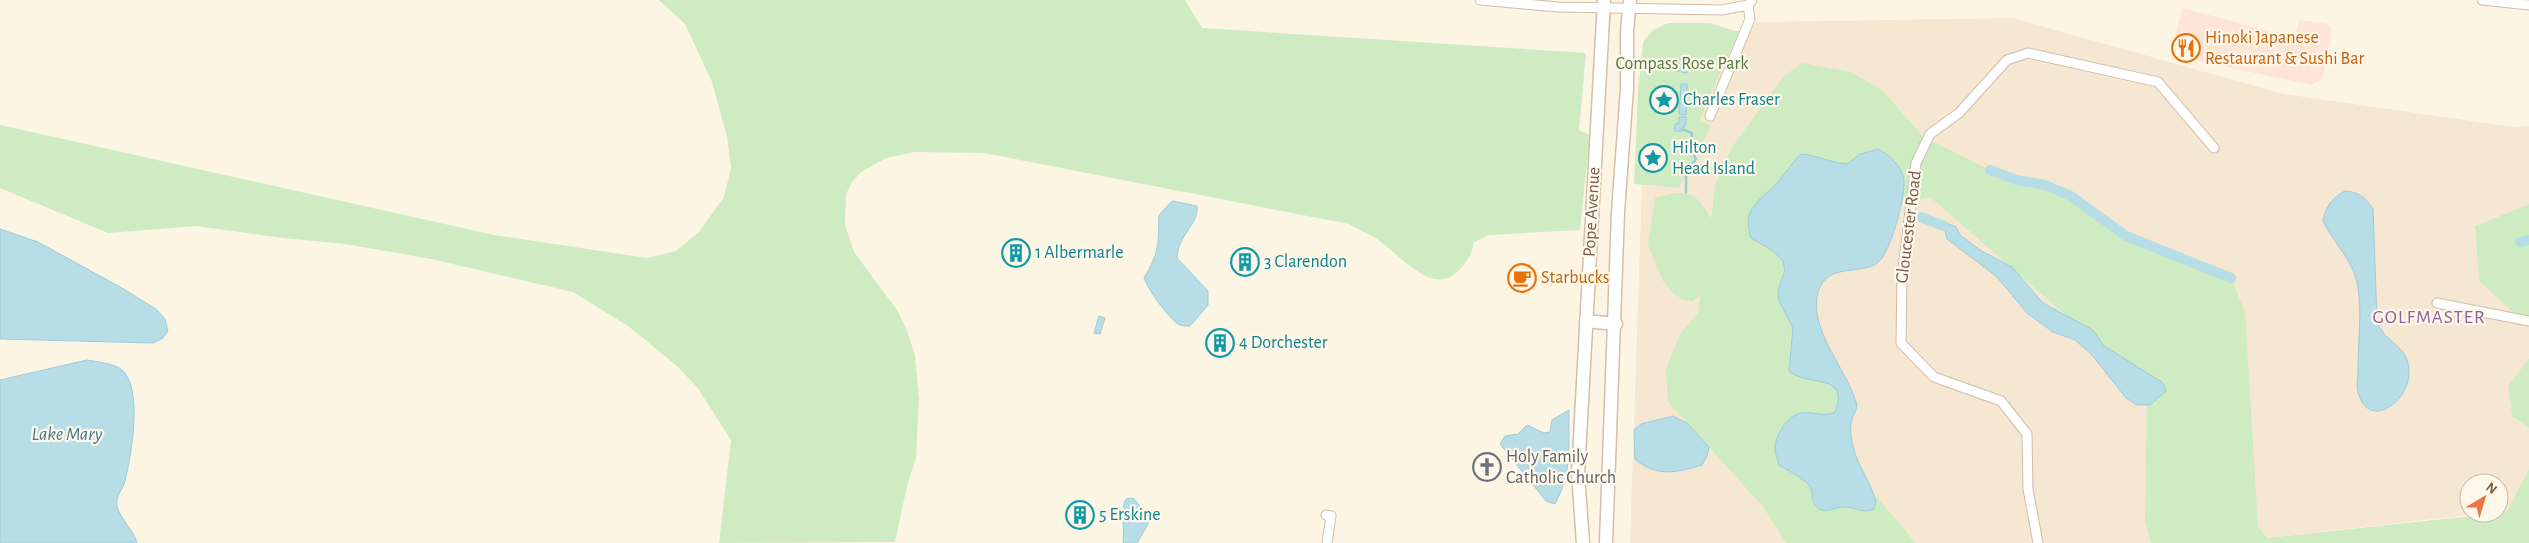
<svg xmlns="http://www.w3.org/2000/svg" width="2529" height="543" viewBox="0 0 2529 543" font-family="'Alegreya Sans',sans-serif">
  <style>
    .residential { fill: #f5e7d1 }
    .commercial { fill: #fee5d6 }
    .green { fill: #cfebc1 }
    .water { fill: #b7dde7; stroke: #9dccd9 }
    .lines { fill: none; stroke-linecap: round; stroke-linejoin: round }
    .stream { stroke: #9dccd9; stroke-width: 2.5 }
    .canal { stroke: #b7dde7; stroke-width: 10 }
    .minor-casing { stroke: #cfbda9; stroke-width: 11 }
    .secondary-casing { stroke: #d4bfa9; stroke-width: 15 }
    .minor { stroke: #fff; stroke-width: 9 }
    .secondary { stroke: #fff; stroke-width: 12 }
    .labels { text-anchor: middle; dominant-baseline: central; stroke-width: 4.5; stroke-linejoin: round; paint-order: stroke }
    .food-label { font-size: 18px; fill: #c56008; stroke: #fff8ea; text-anchor: start }
    .park-label { font-size: 18px; fill: #4d7c40; stroke: #fff8ea }
    .culture-label { font-size: 18px; fill: #0d838f; stroke: #fff8ea; text-anchor: start }
    .street-label { font-size: 18px; fill: #765c48; stroke: #fff8ea }
    .worship-label { font-size: 18px; fill: #5b616d; stroke: #fff8ea; text-anchor: start }
    .neighbourhood-label { font-size: 19px; letter-spacing: 1px; fill: #8b639a; stroke: #fff8ea }
    .water-label { font-size: 19px; font-style: italic; fill: #41798b; stroke: #fff8ea }
  </style>
  <rect width="100%" height="100%" fill="#fdf5e3"/>
  <g class="residential">
    <polygon points="2012,18 2284,94 2513,127 2529,126 2529,204 2475,226 2479,281 2529,327 2529,358 2508,386 2512,416 2529,428 2529,469 2507,511 2499,512 2499,483 2469,483 2469,513 2486,513 2267,538 2258,526 2145,245 2126,236 2071,196 2045,185 2017,180 1990,170 1923,136 1882,90 1783,77 1732,147 1715,185 1698,312 1680,334 1668,402 1763,507 1786,543 1630,543 1642,185 1679,188 1710,126 1700,120 1739,31 1758,22"/>
    <polygon points="1930,197 2147,386 2145,521 2151,543 1916,543 1833,446 1809,356 1819,230"/>
  </g>
  <polygon class="commercial" points="2182,8 2294,37 2300,20 2327,24 2332,29 2323,78 2312,85 2180,57 2173,45"/>
  <g class="green">
    <path d="M 659,0 L 1185,0 L 1202,28 L 1586,53 L 1579,130 L 1590,135 L 1580,230 L 1489,235 L 1474,242 C 1471,256 1468,261 1458,271 C 1433,298 1398,253 1377,239 C 1368,234 1358,229 1349,224 L 984,153 L 914,152 L 886,158 L 861,172 L 852,182 L 846,194 L 845,224 L 854,252 L 897,310 L 906,328 L 915,355 L 919,399 L 916,458 L 907,486 L 895,542 L 719,543 L 731,440 L 697,387 L 677,366 L 628,326 L 573,292 L 431,259 L 345,244 L 283,238 L 196,226 L 108,233 L 0,188 L 0,125 L 494,235 L 647,258 L 676,251 L 699,232 L 724,197 L 731,168 L 727,137 L 712,82 L 685,24 Z"/>
    <polygon points="1668,23 1710,23 1734,31 1739,31 1700,120 1711,126 1679,188 1634,184 1638,93 1643,42 1653,30"/>
    <path d="M 1802,63 L 1851,72 L 1882,90 L 1923,136 L 1990,170 L 2017,180 L 2045,185 L 2071,196 L 2126,236 L 2231,278 L 2245,312 L 2258,526 L 2267,538 L 2499,513 L 2507,511 L 2529,469 L 2529,543 L 2151,543 L 2145,521 L 2147,386 L 1930,197 L 1901,205 L 1796,288 L 1849,394 L 1833,446 L 1916,543 L 1786,543 L 1763,507 L 1668,402 L 1666,369 L 1680,334 L 1698,312 L 1700,295 L 1693,301 L 1684,300 L 1674,294 L 1663,281 L 1648,245 L 1655,198 C 1688,189 1693,189 1711,218 L 1715,185 L 1732,147 L 1783,77 Z"/>
    <polygon points="2529,204 2529,327 2479,281 2475,226"/>
    <polygon points="2529,358 2529,428 2512,416 2508,386"/>
  </g>
  <g class="water">
    <polygon points="1678,59 1686,59 1686,64 1691,64 1687,73 1676,71"/>
    <polygon points="1681,84 1687,84 1686,115 1679,114"/>
    <polygon points="1679,117 1686,117 1685,127 1683,127 1682,131 1674,131 1675,124 1679,123"/>
    <path d="M 1878,149 C 1888,153 1903,168 1904,180 C 1905,197 1891,255 1876,264 C 1857,275 1827,263 1818,292 C 1808,329 1846,368 1856,402 C 1859,409 1852,415 1851,423 C 1850,429 1851,440 1853,446 C 1857,465 1871,482 1876,502 L 1874,509 C 1864,514 1855,507 1844,507 C 1835,507 1826,514 1818,508 C 1810,502 1814,494 1810,487 C 1807,480 1787,470 1779,465 C 1778,460 1775,454 1775,449 C 1775,436 1786,416 1801,413 C 1813,411 1823,418 1835,412 C 1851,372 1806,387 1789,371 L 1793,327 L 1779,301 L 1778,290 L 1785,270 L 1783,261 L 1773,251 L 1751,238 C 1741,208 1760,201 1778,182 C 1786,173 1792,162 1801,154 C 1817,155 1831,163 1847,164 L 1860,154 Z"/>
    <path d="M 2345,191 C 2359,192 2365,197 2373,209 L 2377,320 C 2382,343 2410,344 2409,373 C 2409,401 2369,432 2358,392 C 2356,385 2358,376 2358,369 C 2358,342 2362,314 2358,288 C 2355,262 2334,244 2323,221 C 2325,207 2333,197 2345,191 Z"/>
    <path d="M 1172,201 L 1197,206 C 1199,225 1178,234 1177,258 L 1208,291 L 1208,305 L 1190,326 C 1186,326 1181,326 1178,324 C 1167,316 1149,291 1144,278 C 1160,251 1158,245 1159,215 Z"/>
    <polygon points="1946,223 1956,227 1960,235 1980,250 2012,267 2043,303 2093,330 2104,346 2162,382 2166,391 2150,405 2137,405 2126,398 2092,355 2075,340 2053,332 2028,314 1996,276 1947,239 1944,226"/>
    <polygon points="0,229 38,242 122,288 156,309 165,319 168,331 163,338 153,343 0,339"/>
    <polygon points="1099,316 1105,318 1100,334 1094,333"/>
    <path d="M 87,360 C 98,362 111,363 121,369 C 144,387 131,456 125,481 C 123,489 115,497 117,506 C 120,519 134,530 137,543 L 0,543 L 0,380 Z"/>
    <path d="M 1569,410 C 1568,447 1573,470 1555,504 L 1546,501 L 1500,444 L 1505,436 L 1518,434 L 1527,425 L 1544,433 L 1550,432 L 1552,420 Z"/>
    <path d="M 1673,416 L 1687,423 L 1709,447 L 1707,456 L 1702,465 C 1677,473 1655,477 1635,459 L 1634,430 L 1641,424 Z"/>
    <path d="M 1133,498 L 1149,516 L 1148,524 L 1137,543 L 1123,543 C 1125,528 1120,509 1126,499 Z"/>
  </g>
  <g class="lines">
    <polyline class="stream" points="1682,129 1692,133 1691,149 1696,159 1686,172 1686,192"/>
    <g class="canal">
      <polyline points="1990,170 2017,180 2045,185 2071,196 2126,236 2231,278"/>
      <polyline points="1921,217 1944,226"/>
      <polyline points="2520,242 2529,240"/>
    </g>
    <defs>
      <g id="minor">
        <polyline points="1480,0 1558,7 1722,10 1748,5 1752,0"/>
        <polyline points="2482,0 2529,5"/>
        <polyline points="1710,116 1750,19 1748,5"/>
        <polyline points="2437,303 2529,321"/>
        <polyline points="1326,515 1331,516 1327,543"/>
        <polyline points="2038,543 2028,489 2027,434 2001,401 1934,377 1901,343 1902,276 1916,163 1930,134 1959,113 2007,60 2028,53 2158,82 2214,148"/>
      </g>
      <g id="secondary">
        <polyline points="1586,321 1616,324"/>
        <polyline points="1583,543 1578,474 1604,0"/>
        <polyline points="1606,543 1618,212 1627,88 1627,31 1630,0"/>
      </g>
    </defs>
    <use href="#minor" class="minor-casing"/>
    <use href="#secondary" class="secondary-casing"/>
    <use href="#minor" class="minor"/>
    <use href="#secondary" class="secondary"/>
  </g>
  <defs>
    <symbol id="restaurant-ring" viewBox="-11 -11 22 22"><circle r="9.5" fill="#fff8ea" stroke="#e8710a" stroke-width="1.5"/><path d="M-5-6h1v4h1v-4h1v4h1v-4h1v5L-1.5 .5V6h-2V.5L-5-1ZM5-6V6H3V1.5H1.5Q1.5-4 5-6Z" fill="#e8710a"/></symbol>
    <symbol id="sight-ring" viewBox="-11 -11 22 22"><circle r="9.5" fill="#fff8ea" stroke="#0f9aa8" stroke-width="1.5"/><path d="M0-6L1.8-2.2L6-1.7L2.9 1.2L3.7 5.4L0 3.3L-3.7 5.4L-2.9 1.2L-6-1.7L-1.8-2.2Z" fill="#0f9aa8"/></symbol>
    <symbol id="building-ring" viewBox="-11 -11 22 22"><circle r="9.5" fill="#fff8ea" stroke="#0f9aa8" stroke-width="1.5"/><path d="M-4-6H4V6H1V3H-1V6H-4ZM-2.5-4.3h1.7v1.8h-1.7ZM.8-4.3h1.7v1.8H.8ZM-2.5-1h1.7V.8h-1.7ZM.8-1h1.7V.8H.8Z" fill="#0f9aa8"/></symbol>
    <symbol id="cafe-ring" viewBox="-11 -11 22 22"><circle r="9.5" fill="#fff8ea" stroke="#e8710a" stroke-width="1.5"/><path d="M-5.5-4.5H6V0H3Q3 3.5 0 3.5H-2.5Q-5.5 3.5-5.5 0ZM3-3.2v2h1.7v-2ZM-6 4.5H4V6H-6Z" fill="#e8710a"/></symbol>
    <symbol id="church-ring" viewBox="-11 -11 22 22"><circle r="9.5" fill="#fff8ea" stroke="#6b7280" stroke-width="1.5"/><path d="M-1.2-6h2.4v3.5h3.3v2.4h-3.3V6h-2.4V-.1h-3.3v-2.4h3.3Z" fill="#6b7280"/></symbol>
  </defs>
  <g fill-rule="evenodd">
    <use href="#restaurant-ring" x="2170" y="32" width="32" height="32"/>
    <use href="#sight-ring" x="1648" y="84" width="32" height="32"/>
    <use href="#sight-ring" x="1637" y="142" width="32" height="32"/>
    <use href="#building-ring" x="1000" y="237" width="32" height="32"/>
    <use href="#building-ring" x="1229" y="246" width="32" height="32"/>
    <use href="#cafe-ring" x="1506" y="262" width="32" height="32"/>
    <use href="#building-ring" x="1204" y="327" width="32" height="32"/>
    <use href="#church-ring" x="1471" y="451" width="32" height="32"/>
    <use href="#building-ring" x="1064" y="499" width="32" height="32"/>
  </g>
  <g class="labels">
    <g class="food-label">
      <text x="2205" y="38">Hinoki Japanese<tspan x="2205" dy="21">Restaurant &amp; Sushi Bar</tspan></text>
      <text x="1541" y="278">Starbucks</text>
    </g>
    <g class="park-label">
      <text x="1682" y="64">Compass Rose Park</text>
    </g>
    <g class="culture-label">
      <text x="1683" y="100">Charles Fraser</text>
      <text x="1672" y="148">Hilton<tspan x="1672" dy="21">Head Island</tspan></text>
      <text x="1035" y="253">1 Albermarle</text>
      <text x="1264" y="262">3 Clarendon</text>
      <text x="1239" y="343">4 Dorchester</text>
      <text x="1099" y="515">5 Erskine</text>
    </g>
    <g class="street-label">
      <text transform="translate(1592 212) rotate(-87)">Pope Avenue</text>
      <text transform="translate(1909 227) rotate(-83)">Gloucester Road</text>
    </g>
    <g class="worship-label">
      <text x="1506" y="457">Holy Family<tspan x="1506" dy="21">Catholic Church</tspan></text>
    </g>
    <g class="neighbourhood-label">
      <text x="2429" y="317">GOLFMASTER</text>
    </g>
    <g class="water-label">
      <text x="67" y="434">Lake Mary</text>
    </g>
  </g>
  <g transform="translate(2484 498) rotate(38)"><circle r="24" fill="#fff8ea" stroke="#c8baa9"/>
  <path d="M0-4L9 19L0 12L-9 19Z" fill="#eb7544"/>
  <text y="-8" font-size="14" font-weight="bold" text-anchor="middle" fill="#765c48">N</text>
  </g>
</svg>
